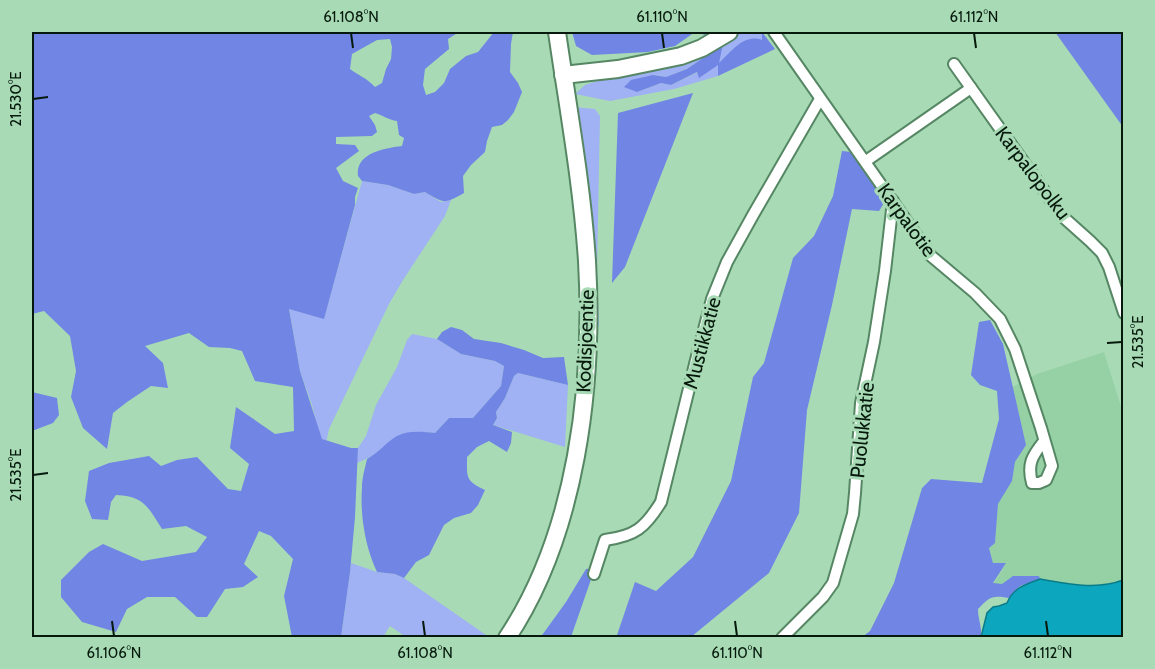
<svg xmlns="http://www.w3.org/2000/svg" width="1155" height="669" viewBox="0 0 1155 669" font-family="Cabin,sans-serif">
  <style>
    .built { fill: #96d1a6 }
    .green { fill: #a0b2f3 }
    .forest { fill: #7085e4; fill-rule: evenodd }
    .water { fill: #0ca6be; stroke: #0a7c89; stroke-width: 1.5 }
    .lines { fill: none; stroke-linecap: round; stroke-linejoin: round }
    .street-casing { stroke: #568764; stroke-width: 14 }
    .secondary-casing { stroke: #568764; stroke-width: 20 }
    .street { stroke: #fff; stroke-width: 10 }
    .secondary { stroke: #fff; stroke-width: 16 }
    .ticks { fill: none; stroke: #06190c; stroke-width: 2 }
    .labels { text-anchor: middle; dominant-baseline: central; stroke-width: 6; stroke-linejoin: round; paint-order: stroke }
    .street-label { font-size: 20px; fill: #06190c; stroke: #a8dbb5 }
    .neatline { fill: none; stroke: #06190c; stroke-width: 2 }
    .ticks-label { font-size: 15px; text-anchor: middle; fill: #06190c }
  </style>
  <rect width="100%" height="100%" fill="#a8dbb5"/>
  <polygon class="built" points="1104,352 1123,413 1123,580 1116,583 1091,585 1065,584 1040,579 1038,576 1002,584 993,584 1000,574 1006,563 993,563 989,547 995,542 998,504 1012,481 1015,462 1026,445 1012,387 1037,374"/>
  <g class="green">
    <polygon points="741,32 762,32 763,40 719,64 718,76 674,89 610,101 575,94 585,85 600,80 630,75 714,50 687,69 666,77 653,75 637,92 661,83 671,85 698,72 699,77 718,64 723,44"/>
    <polygon points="574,107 595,109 600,116 597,270 599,326 595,325"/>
    <polygon points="362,181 388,185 414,194 425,192 441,202 451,200 445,216 403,280 389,304 329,429 324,453 312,405 300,371 289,308 324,318"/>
    <polygon points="412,334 437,339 461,354 495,361 504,366 501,386 473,418 449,418 435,433 416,432 398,436 377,454 357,463 358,448 366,436 376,405 397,367 407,340"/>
    <polygon points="518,373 568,385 565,447 493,425 497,418 496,412 505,398 514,376"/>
    <polygon points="351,563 377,572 395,574 404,578 486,635 485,638 406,637 390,626 383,637 341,638"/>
  </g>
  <g class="forest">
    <path d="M 32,32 L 459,32 L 448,39 L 449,49 L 425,69 L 423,85 L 426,95 L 435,92 L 444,83 L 450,69 L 466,56 L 478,52 L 494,32 L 513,32 L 511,44 L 510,72 L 518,83 L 522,92 L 514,112 L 508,120 L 502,125 L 492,127 L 487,141 L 485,152 L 471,165 L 463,176 L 464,193 C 444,204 445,204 425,192 L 414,194 L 388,185 L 362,181 L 358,176 C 355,153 385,148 402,146 L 404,138 L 399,135 L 397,121 C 388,120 383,115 375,113 L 369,116 L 375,125 L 377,132 L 372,136 L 336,137 L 336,144 L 355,145 L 359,151 L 336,168 L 343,181 L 358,188 L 355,197 L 355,205 L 324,319 L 289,309 L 300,371 L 322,439 L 351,448 L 358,448 L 355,517 L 350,572 L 341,637 L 292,637 L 284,596 L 293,559 L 271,536 L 259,531 L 244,564 L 258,577 L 243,587 L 225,589 L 207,617 L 197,617 L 175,597 L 147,597 L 127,609 L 116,632 L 82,622 L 61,597 L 61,580 L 89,552 L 103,544 L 142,561 L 196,552 L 207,537 L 186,526 L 162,529 C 148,507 144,496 116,495 L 111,502 L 108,520 L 92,519 L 85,501 L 89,471 L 109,463 L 149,456 L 161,466 L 177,460 L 197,457 L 228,489 L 241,491 L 249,464 L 230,448 L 236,407 L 275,434 L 294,431 L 293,387 L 255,381 L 242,351 L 230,348 L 209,347 L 189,333 L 145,346 L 163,363 L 168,388 L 151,386 L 127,402 L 113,413 L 107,449 L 83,428 L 71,397 L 76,371 L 70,336 L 44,311 L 32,314 ZM 390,39 L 392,47 L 391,59 L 386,69 L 382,83 L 375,87 C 368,79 358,75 350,69 L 352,54 L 377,40 Z"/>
    <polygon points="572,32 709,32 705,35 695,32 675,46 648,52 592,55 576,46"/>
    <path d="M 762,32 L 775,49 L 718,76 L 718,65 L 699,78 L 697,72 L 671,85 L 661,83 L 637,92 L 624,87 L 631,80 L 653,75 L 666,77 L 687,69 L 723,44 L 719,63 C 731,52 744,33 762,40 Z"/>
    <polygon points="1055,32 1123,32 1123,127"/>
    <polygon points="693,93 625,267 612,283 618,113"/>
    <polygon points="842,151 851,152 886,200 879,211 852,209 832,305 807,410 799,513 769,573 691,637 616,638 635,582 656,591 693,557 731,481 753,377 764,363 793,258 814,236 833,196"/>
    <path d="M 990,320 L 1003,344 L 1026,445 L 1015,462 L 1012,481 L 998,504 L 995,543 L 989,548 L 993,563 L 1006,563 L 993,583 L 1002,584 L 1013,576 L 1039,576 L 1040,579 L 1020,586 L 1009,598 C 991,595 990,597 978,609 C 978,620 982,626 981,637 L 861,638 L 870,631 L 894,583 L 922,488 L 931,479 L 982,483 L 999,419 L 997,391 L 980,385 L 971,375 L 979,322 Z"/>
    <path d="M 451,327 L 462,330 L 474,339 L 501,343 L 524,350 L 543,358 L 564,357 L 568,385 L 518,373 L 514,376 L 505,398 L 496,412 L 497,418 L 493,425 L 512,432 L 511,443 L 507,452 L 489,441 L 477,447 L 467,457 C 467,477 465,481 485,490 L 478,505 L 471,513 L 454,518 L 444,525 L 429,555 L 416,562 L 404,578 L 395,574 L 377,572 C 365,546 360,516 362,487 C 362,478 365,468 367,459 C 380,452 386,442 397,436 C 409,430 423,432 435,433 L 449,418 L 473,418 L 501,386 L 504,366 L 495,361 L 461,354 L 437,339 L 442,332 Z"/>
    <polygon points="32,392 57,398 59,415 53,423 32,431"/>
    <polygon points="595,568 571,637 540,638 566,602 586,569"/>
  </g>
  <path class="water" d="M 1040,579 C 1067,584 1098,590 1123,580 L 1123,637 L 981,637 L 987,613 L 993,607 L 999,606 L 1007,603 C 1013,588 1026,584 1040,579 Z"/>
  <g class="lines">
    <defs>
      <g id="street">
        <path d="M 774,32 L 931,256 L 975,293 L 1000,319 L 1015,349 L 1041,428 L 1052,466 L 1046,480 L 1039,483 L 1032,483 C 1027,464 1032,456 1044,441"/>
        <polyline points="954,64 1062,216 1090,241 1102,253 1109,267 1124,313"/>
        <polyline points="866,161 971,88"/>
        <path d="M 594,574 L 605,540 C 635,536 645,528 661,502 L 696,360 L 712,299 L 727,262 L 753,215 L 820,99"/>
        <polyline points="782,638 823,597 833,583 853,514 855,493 861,403 874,342 885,271 893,201"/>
      </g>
      <g id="secondary">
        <polyline points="563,75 618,69 681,56 702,48 729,32"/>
        <path d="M 507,638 C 577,533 594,385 587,261 C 582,184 568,108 557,32"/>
      </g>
    </defs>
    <use href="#street" class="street-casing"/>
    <use href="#secondary" class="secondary-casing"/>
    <use href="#street" class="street"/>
    <use href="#secondary" class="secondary"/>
  </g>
  <path class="ticks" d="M 351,33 L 353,48M 662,33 L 664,48M 974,33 L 976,48M 33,99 L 48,97M 1107,343 L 1122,342M 33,475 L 48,473M 112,621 L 114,636M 423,621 L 425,636M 735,621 L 737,636M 1046,621 L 1048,636"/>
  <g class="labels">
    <g class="street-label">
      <text transform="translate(1033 173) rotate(53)">Karpalopolku</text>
      <text transform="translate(907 220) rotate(54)">Karpalotie</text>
      <text transform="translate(585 341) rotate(-88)">Kodisjoentie</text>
      <text transform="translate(702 343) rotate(-75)">Mustikkatie</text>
      <text transform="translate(862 430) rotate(-84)">Puolukkatie</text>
    </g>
  </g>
  <rect width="1155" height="669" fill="none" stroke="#a8dbb5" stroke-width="66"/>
  <rect x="33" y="33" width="1089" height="603" class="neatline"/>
  <g class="ticks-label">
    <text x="351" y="22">61.108°N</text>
    <text x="662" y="22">61.110°N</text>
    <text x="974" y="22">61.112°N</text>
    <text transform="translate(16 99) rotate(-90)" y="5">21.530°E</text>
    <text transform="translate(1138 342) rotate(-90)" y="5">21.535°E</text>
    <text transform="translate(16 475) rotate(-90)" y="5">21.535°E</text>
    <text x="114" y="658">61.106°N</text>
    <text x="425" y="658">61.108°N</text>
    <text x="737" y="658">61.110°N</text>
    <text x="1048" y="658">61.112°N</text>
  </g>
</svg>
